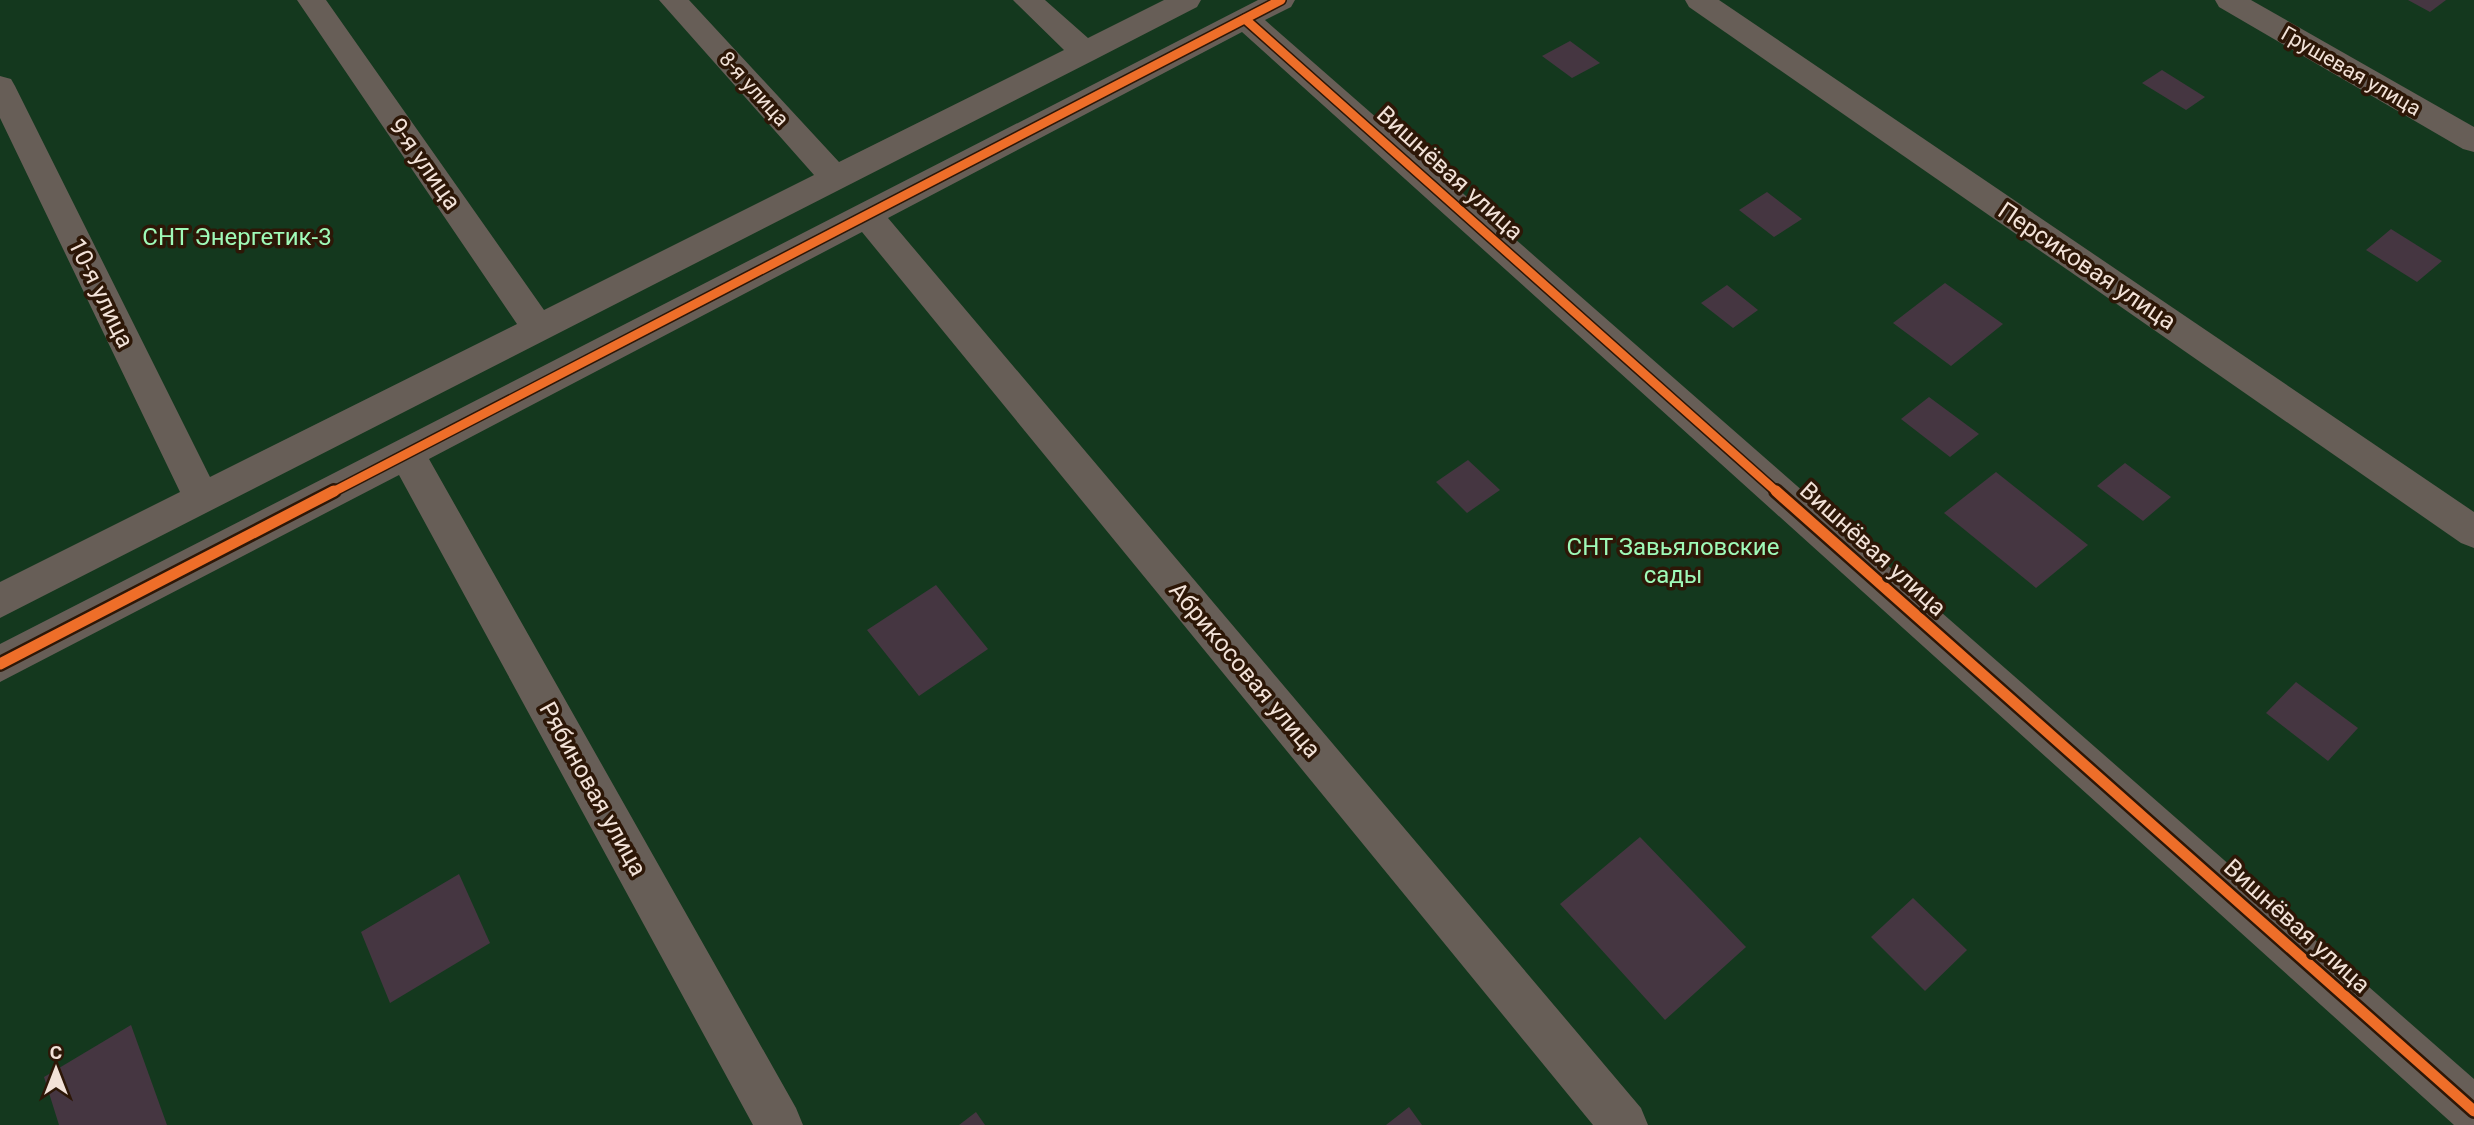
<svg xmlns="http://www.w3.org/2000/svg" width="2474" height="1125" viewBox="0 0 2474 1125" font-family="Roboto,sans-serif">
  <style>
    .green { fill: #14381e }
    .building { fill: #453641 }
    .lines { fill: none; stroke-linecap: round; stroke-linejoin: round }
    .minor { fill: #675e57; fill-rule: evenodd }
    .cycleway-far1-casing { stroke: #2d1707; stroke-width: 12 }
    .cycleway-casing { stroke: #2d1707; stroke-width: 16 }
    .cycleway-far1 { stroke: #ee6e29; stroke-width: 9 }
    .cycleway { stroke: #ee6e29; stroke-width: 11 }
    .labels { text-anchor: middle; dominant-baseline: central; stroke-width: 7; stroke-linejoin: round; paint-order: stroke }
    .far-street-label { font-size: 21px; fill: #f2e2d8; stroke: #2d1707 }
    .street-label { font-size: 24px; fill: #f2e2d8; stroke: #2d1707 }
    .park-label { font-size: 24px; fill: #9ffab8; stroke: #2d1707 }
  </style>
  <rect width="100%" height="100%" fill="#2f2219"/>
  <rect class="green" x="0" y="0" width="2474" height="1125"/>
  <g class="building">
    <polygon points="2408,0 2446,0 2430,12"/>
    <polygon points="1570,41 1600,63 1572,78 1542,56"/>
    <polygon points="2162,70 2205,97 2186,110 2142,83"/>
    <polygon points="1767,192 1802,219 1774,237 1739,210"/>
    <polygon points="2391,229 2442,261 2417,282 2366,250"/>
    <polygon points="1945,283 2003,324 1951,366 1893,323"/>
    <polygon points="1727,285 1758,310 1733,328 1701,303"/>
    <polygon points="1929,397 1979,434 1950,457 1901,419"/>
    <polygon points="1468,460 1500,490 1467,513 1436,482"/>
    <polygon points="2125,463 2171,497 2143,521 2097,486"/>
    <polygon points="1996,472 2088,545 2036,588 1944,513"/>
    <polygon points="936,585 988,649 919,696 867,630"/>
    <polygon points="2296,682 2358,728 2328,761 2266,713"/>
    <polygon points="1640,837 1746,947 1665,1020 1560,904"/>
    <polygon points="459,874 490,943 390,1003 361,932"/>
    <polygon points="1913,898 1967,950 1925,991 1871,937"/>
    <polygon points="131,1025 167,1125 59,1125 44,1077"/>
    <polygon points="1409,1107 1422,1125 1386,1125"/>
    <polygon points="976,1112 985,1125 959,1125"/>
  </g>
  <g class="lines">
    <g class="minor">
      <polygon points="297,0 326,0 544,310 814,175 659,0 689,0 839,162 1064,50 1013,0 1045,0 1088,38 1164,0 1201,0 1197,7 1096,59 0,618 0,582 180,492 0,118 0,76 11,79 15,86 210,477 517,324"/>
      <polygon points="1258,0 1295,0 1291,7 1265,20 2474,1079 2474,1125 2454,1125 1242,32 888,218 1641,1108 1648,1125 1593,1125 862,232 429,459 796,1108 803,1125 753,1125 399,475 0,682 0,644"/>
      <polygon points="1685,0 1719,0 2474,512 2474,548 2461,543 1689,7"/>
      <polygon points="2215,0 2251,0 2474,127 2474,152 2463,149 2219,7"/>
    </g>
    <defs>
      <g id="cycleway-far1">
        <polyline points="1245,19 1778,493"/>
        <polyline points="331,493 1281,0"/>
      </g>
      <g id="cycleway">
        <polyline points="1776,491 2474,1111"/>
        <polyline points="0,664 334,491"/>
      </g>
    </defs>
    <use href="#cycleway-far1" class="cycleway-far1-casing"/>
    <use href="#cycleway" class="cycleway-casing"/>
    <use href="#cycleway-far1" class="cycleway-far1"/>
    <use href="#cycleway" class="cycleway"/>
  </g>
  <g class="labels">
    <g class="far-street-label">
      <text transform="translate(2351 71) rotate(30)">Грушевая улица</text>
      <text transform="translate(754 89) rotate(48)">8-я улица</text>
    </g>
    <g class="street-label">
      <text transform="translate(425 164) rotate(55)">9-я улица</text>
      <text transform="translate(1450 173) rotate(42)">Вишнёвая улица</text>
      <text transform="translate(2087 266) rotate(34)">Персиковая улица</text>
      <text transform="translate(101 293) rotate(64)">10-я улица</text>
      <text transform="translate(1873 549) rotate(42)">Вишнёвая улица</text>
      <text transform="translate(1245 670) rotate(50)">Абрикосовая улица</text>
      <text transform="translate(593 789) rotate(61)">Рябиновая улица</text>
      <text transform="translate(2297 926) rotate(42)">Вишнёвая улица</text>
    </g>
    <g class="park-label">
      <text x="237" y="237">СНТ Энергетик-3</text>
      <text x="1673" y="547">СНТ Завьяловские<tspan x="1673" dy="28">сады</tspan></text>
    </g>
  </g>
  <g transform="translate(56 1069)" stroke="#2d1707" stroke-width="5" paint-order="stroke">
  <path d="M0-5L12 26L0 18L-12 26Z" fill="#f2e2d8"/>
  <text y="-10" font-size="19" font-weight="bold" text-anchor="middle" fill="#f2e2d8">С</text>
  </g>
</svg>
